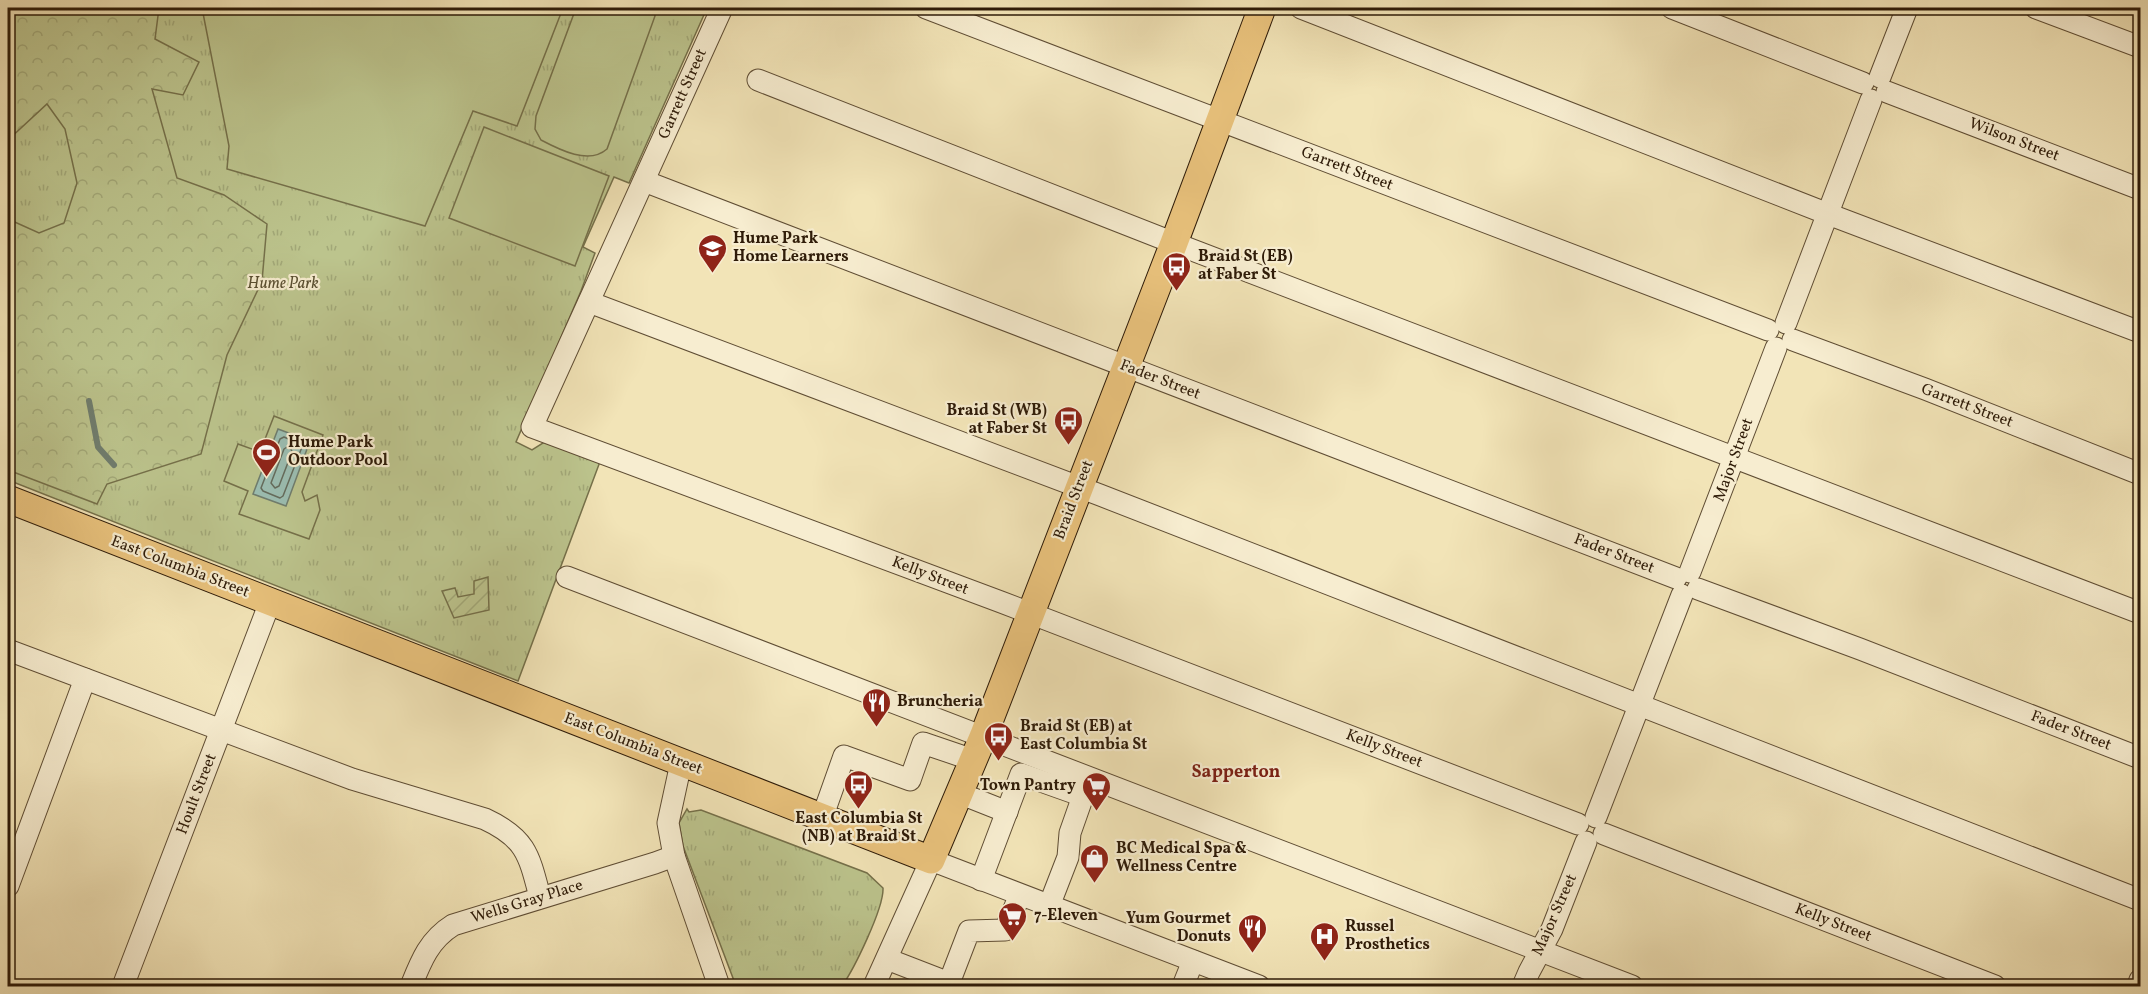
<svg xmlns="http://www.w3.org/2000/svg" width="2148" height="994" viewBox="0 0 2148 994" font-family="Vollkorn,serif">
  <style>
    .grass { fill: url(#grass-tufts); stroke: #75704a; stroke-width: 1.5 }
    .forest { fill: url(#forest-crowns); stroke: #75704a; stroke-width: 1.5 }
    .garden { fill: url(#garden-furrows); stroke: #75704a; stroke-width: 1.5 }
    .pitch { fill: #bcc48d; stroke: #75704a; stroke-width: 1.5 }
    .water { fill: #9bbeb2; stroke: #6f7d6e; stroke-width: 1.5 }
    .lines { fill: none; stroke-linecap: round; stroke-linejoin: round }
    .shore { stroke: #646c5d; stroke-width: 1.5 }
    .stream { stroke: #6f7d6e; stroke-width: 6 }
    .minor-casing { stroke: #5f4d34; stroke-width: 23 }
    .major-casing { stroke: #2e1b08; stroke-width: 29 }
    .minor { stroke: #f7edd0; stroke-width: 21 }
    .major { stroke: #e9c27c; stroke-width: 27 }
    .labels { text-anchor: middle; dominant-baseline: central; stroke-width: 4.5; stroke-linejoin: round; paint-order: stroke }
    .street-label { font-size: 16px; fill: #2e1b08; stroke: #f7edd0 }
    .poi-label { font-size: 16px; font-weight: bold; fill: #2e1b08; stroke: #f7edd0; text-anchor: start }
    .park-label { font-size: 16px; font-style: italic; fill: #594e30; stroke: #f7edd0 }
    .neighbourhood-label { font-size: 18px; font-weight: bold; fill: #7a1f14; stroke: #f7edd0 }
  </style>
  <defs>
    <pattern id="grass-tufts" width="24" height="20" patternUnits="userSpaceOnUse" patternTransform="scale(1.5)"><rect width="24" height="20" fill="#bcc48d"/><path d="M3 7l-1-3M5 7V3M7 7l1-3M15 17l-1-3M17 17v-4M19 17l1-3" fill="none" stroke="#a2a878"/></pattern>
    <pattern id="forest-crowns" width="20" height="18" patternUnits="userSpaceOnUse" patternTransform="scale(1.5)"><rect width="20" height="18" fill="#bcc48d"/><path d="M2 6a3 3 0 1 1 6 0M12 15a3 3 0 1 1 6 0" fill="none" stroke="#a2a878"/></pattern>
    <pattern id="garden-furrows" width="10" height="10" patternUnits="userSpaceOnUse" patternTransform="scale(1.5)"><rect width="10" height="10" fill="#bcc48d"/><path d="M-1 1l2-2M0 10L10 0M9 11l2-2" fill="none" stroke="#a2a878"/></pattern>
  </defs>
  <rect width="100%" height="100%" fill="#f2e4b7"/>
  <filter id="stains"><feTurbulence type="fractalNoise" baseFrequency=".00333" numOctaves="4"/><feColorMatrix values="0 0 0 0 .2 0 0 0 0 .09 0 0 0 0 .02 0 0 0 .5 -.17"/></filter>
  <radialGradient id="worn" r=".72"><stop offset=".6" stop-color="#630" stop-opacity="0"/><stop offset="1" stop-color="#630" stop-opacity=".3"/></radialGradient>
  <g class="grass">
    <polygon points="8,8 707,8 629,183 614,177 583,247 595,253 581,291 516,442 532,450 546,441 601,459 518,681 8,480"/>
    <path d="M 687,809 L 689,812 L 701,810 L 867,873 L 883,888 C 884,908 854,969 842,986 L 736,986 L 683,846 L 679,823 Z"/>
  </g>
  <polygon class="forest" points="8,8 159,8 155,39 199,62 183,95 152,89 177,178 224,195 267,224 262,281 227,355 201,454 107,484 97,504 8,470 8,219 39,233 64,223 77,183 65,129 47,104 8,140"/>
  <polygon class="garden" points="488,577 489,610 454,618 442,591 455,588 458,597 474,594 474,581"/>
  <g class="pitch">
    <polygon points="202,8 563,8 517,126 473,111 425,226 227,169 229,146"/>
    <path d="M 576,8 L 654,8 L 655,16 L 607,149 C 589,165 560,150 541,140 L 535,129 L 536,116 Z"/>
    <polygon points="484,127 609,176 575,266 449,218"/>
    <polygon points="274,416 323,435 302,492 305,501 317,495 320,510 309,539 239,514 248,491 224,481 238,444 260,452"/>
  </g>
  <polygon class="water" points="278,429 310,441 286,506 253,494"/>
  <g class="lines">
    <g class="shore">
      <polygon points="284,437 300,444 302,447 283,496 280,498 263,491 261,488 280,439"/>
      <polygon points="287,447 291,449 292,452 279,486 275,488 271,483 284,449"/>
    </g>
    <polyline class="stream" points="89,401 98,447 114,465"/>
    <defs>
      <g id="minor">
        <polyline points="722,8 532,427 1001,602 1578,824"/>
        <polyline points="926,8 1768,330"/>
        <polyline points="1301,8 1828,214 2140,332"/>
        <polyline points="1672,8 1863,83"/>
        <polyline points="2036,8 2140,47"/>
        <polyline points="1880,77 1907,8"/>
        <polyline points="758,80 1174,243 2140,613"/>
        <polyline points="1887,92 2140,189"/>
        <polyline points="644,181 1676,578"/>
        <polyline points="589,302 1100,495 2140,900"/>
        <polyline points="1786,323 1871,100"/>
        <polyline points="1793,340 1925,389 2140,474"/>
        <polyline points="1690,572 1776,348"/>
        <polyline points="567,577 1632,986"/>
        <polyline points="1698,589 1860,649 2140,758"/>
        <path d="M 8,650 L 352,779 L 485,819 C 526,838 529,855 540,897"/>
        <polyline points="681,763 668,823 674,856 719,986"/>
        <polyline points="959,793 1007,812"/>
        <polyline points="1596,817 1682,595"/>
        <polyline points="822,818 844,756 910,780 923,743 973,760"/>
        <polyline points="1604,834 1995,986"/>
        <polyline points="981,880 1021,774 1083,796 1070,833 1068,857 1049,906"/>
        <polyline points="8,886 85,679"/>
        <polyline points="887,959 949,983 969,931 1005,930 1020,895"/>
        <polyline points="123,986 270,602"/>
        <path d="M 411,986 C 421,961 429,940 453,925 L 655,863 L 674,856"/>
        <polyline points="874,986 931,860 1259,986"/>
        <polyline points="1183,986 1193,961"/>
        <polyline points="1523,986 1529,972 1552,929 1586,842"/>
        <polyline points="2138,986 2140,980"/>
      </g>
      <polyline id="major" points="8,499 931,860 983,737 1174,243 1262,8"/>
    </defs>
    <use href="#minor" class="minor-casing"/>
    <use href="#major" class="major-casing"/>
    <use href="#minor" class="minor"/>
    <use href="#major" class="major"/>
  </g>
  <defs>
    <symbol id="school-pin" viewBox="-11 -11 22 30"><path d="M0 17L-7.5 6A9.5 9.5 0 1 1 7.5 6Z" fill="#8f2418" stroke="#f7edd0"/><path d="M0-5L7-2L0 1L-7-2ZM-4 1L0 2.5L4 1V4Q0 6-4 4Z" fill="#fff"/></symbol>
    <symbol id="bus-pin" viewBox="-11 -11 22 30"><path d="M0 17L-7.5 6A9.5 9.5 0 1 1 7.5 6Z" fill="#8f2418" stroke="#f7edd0"/><path d="M-5-6H5V4H4V6H2V4H-2V6H-4V4H-5ZM-3.5-4V0h7V-4ZM-3.5 1.2v1.5H-2V1.2ZM2 1.2v1.5H3.5V1.2Z" fill="#fff"/></symbol>
    <symbol id="stadium-pin" viewBox="-11 -11 22 30"><path d="M0 17L-7.5 6A9.5 9.5 0 1 1 7.5 6Z" fill="#8f2418" stroke="#f7edd0"/><path d="M0-5a6.5 5 0 1 0 0 10a6.5 5 0 1 0 0-10ZM-3.5-1.8h7v3.6h-7Z" fill="#fff"/></symbol>
    <symbol id="restaurant-pin" viewBox="-11 -11 22 30"><path d="M0 17L-7.5 6A9.5 9.5 0 1 1 7.5 6Z" fill="#8f2418" stroke="#f7edd0"/><path d="M-5-6h1v4h1v-4h1v4h1v-4h1v5L-1.5 .5V6h-2V.5L-5-1ZM5-6V6H3V1.5H1.5Q1.5-4 5-6Z" fill="#fff"/></symbol>
    <symbol id="supermarket-pin" viewBox="-11 -11 22 30"><path d="M0 17L-7.5 6A9.5 9.5 0 1 1 7.5 6Z" fill="#8f2418" stroke="#f7edd0"/><path d="M-6-5.5h2.5l.6 2H6L4.5 2H-2.5L-4.4-4H-6ZM-1.5 3.2a1.3 1.3 0 1 0 .1 0ZM3 3.2a1.3 1.3 0 1 0 .1 0Z" fill="#fff"/></symbol>
    <symbol id="shop-pin" viewBox="-11 -11 22 30"><path d="M0 17L-7.5 6A9.5 9.5 0 1 1 7.5 6Z" fill="#8f2418" stroke="#f7edd0"/><path d="M-5-2.5h2.3a2.7 3.5 0 0 1 5.4 0H5L5.5 6h-11ZM-1.5-2.5h3a1.5 2.3 0 0 0-3 0Z" fill="#fff"/></symbol>
    <symbol id="hospital-pin" viewBox="-11 -11 22 30"><path d="M0 17L-7.5 6A9.5 9.5 0 1 1 7.5 6Z" fill="#8f2418" stroke="#f7edd0"/><path d="M-5-5h3v3.5h4V-5h3V5h-3V1.5h-4V5h-3Z" fill="#fff"/></symbol>
  </defs>
  <g fill-rule="evenodd">
    <use href="#school-pin" x="696" y="232" width="33" height="45"/>
    <use href="#bus-pin" x="1160" y="250" width="33" height="45"/>
    <use href="#bus-pin" x="1052" y="404" width="33" height="45"/>
    <use href="#stadium-pin" x="250" y="436" width="33" height="45"/>
    <use href="#restaurant-pin" x="860" y="686" width="33" height="45"/>
    <use href="#bus-pin" x="982" y="720" width="33" height="45"/>
    <use href="#bus-pin" x="842" y="768" width="33" height="45"/>
    <use href="#supermarket-pin" x="1080" y="770" width="33" height="45"/>
    <use href="#shop-pin" x="1078" y="842" width="33" height="45"/>
    <use href="#supermarket-pin" x="996" y="900" width="33" height="45"/>
    <use href="#restaurant-pin" x="1236" y="912" width="33" height="45"/>
    <use href="#hospital-pin" x="1308" y="920" width="33" height="45"/>
  </g>
  <g class="labels">
    <g class="street-label">
      <text transform="translate(683 94) rotate(-66)">Garrett Street</text>
      <text transform="translate(2014 140) rotate(21)">Wilson Street</text>
      <text transform="translate(1347 169) rotate(21)">Garrett Street</text>
      <text transform="translate(1160 380) rotate(21)">Fader Street</text>
      <text transform="translate(1967 406) rotate(21)">Garrett Street</text>
      <text transform="translate(1734 460) rotate(-70)">Major Street</text>
      <text transform="translate(1074 500) rotate(-69)">Braid Street</text>
      <text transform="translate(1614 554) rotate(21)">Fader Street</text>
      <text transform="translate(180 567) rotate(21)">East Columbia Street</text>
      <text transform="translate(930 576) rotate(21)">Kelly Street</text>
      <text transform="translate(2071 731) rotate(21)">Fader Street</text>
      <text transform="translate(633 744) rotate(21)">East Columbia Street</text>
      <text transform="translate(1384 749) rotate(21)">Kelly Street</text>
      <text transform="translate(197 794) rotate(-69)">Hoult Street</text>
      <text transform="translate(527 902) rotate(-17)">Wells Gray Place</text>
      <text transform="translate(1555 915) rotate(-66)">Major Street</text>
      <text transform="translate(1833 923) rotate(21)">Kelly Street</text>
    </g>
    <g class="poi-label">
      <text x="733" y="239">Hume Park<tspan x="733" dy="18">Home Learners</tspan></text>
      <text x="1198" y="257">Braid St (EB)<tspan x="1198" dy="18">at Faber St</tspan></text>
      <text x="1047" y="411" text-anchor="end">Braid St (WB)<tspan x="1047" dy="18">at Faber St</tspan></text>
      <text x="288" y="443">Hume Park<tspan x="288" dy="18">Outdoor Pool</tspan></text>
      <text x="897" y="702">Bruncheria</text>
      <text x="1020" y="727">Braid St (EB) at<tspan x="1020" dy="18">East Columbia St</tspan></text>
      <text x="1076" y="786" text-anchor="end">Town Pantry</text>
      <text x="859" y="819" text-anchor="middle">East Columbia St<tspan x="859" dy="18">(NB) at Braid St</tspan></text>
      <text x="1116" y="849">BC Medical Spa &amp;<tspan x="1116" dy="18">Wellness Centre</tspan></text>
      <text x="1034" y="916">7-Eleven</text>
      <text x="1231" y="919" text-anchor="end">Yum Gourmet<tspan x="1231" dy="18">Donuts</tspan></text>
      <text x="1345" y="927">Russel<tspan x="1345" dy="18">Prosthetics</tspan></text>
    </g>
    <g class="park-label">
      <text x="283" y="284">Hume Park</text>
    </g>
    <g class="neighbourhood-label">
      <text x="1236" y="772">Sapperton</text>
    </g>
  </g>
  <rect width="2148" height="994" fill="none" stroke="#f2e4b7" stroke-width="30"/>
  <rect x="9" y="9" width="2130" height="976" fill="none" stroke="#2e1b08" stroke-width="3"/>
  <rect x="15" y="15" width="2118" height="964" fill="none" stroke="#2e1b08" stroke-width="1.5"/>
  <rect width="100%" height="100%" filter="url(#stains)"/>
  <rect width="100%" height="100%" fill="url(#worn)"/>
</svg>
